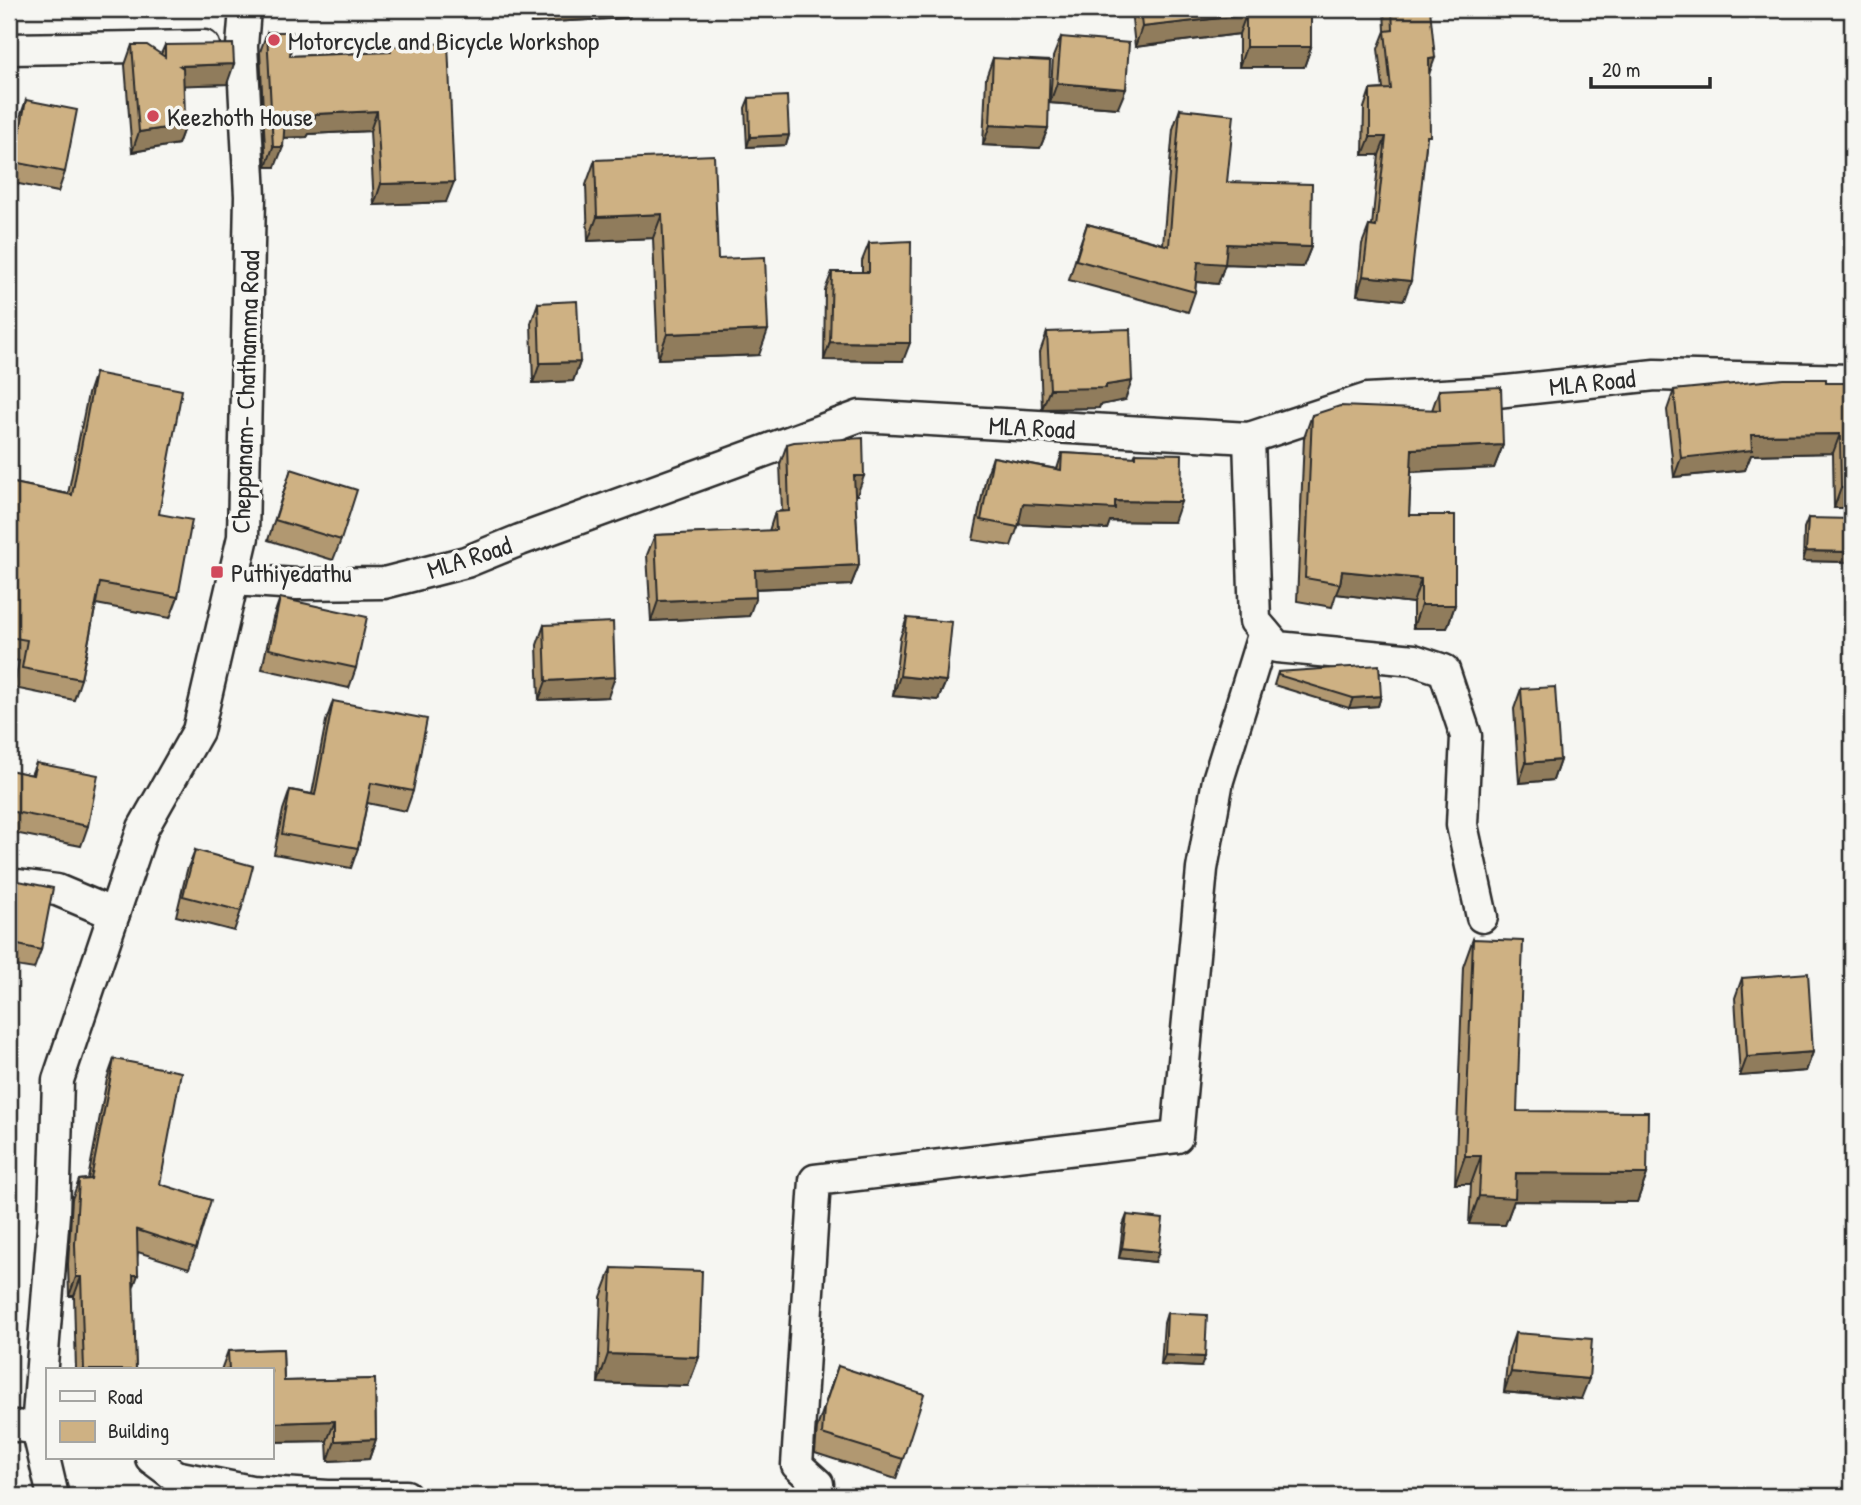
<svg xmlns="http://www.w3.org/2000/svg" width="1861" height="1505" viewBox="0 0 1861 1505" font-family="'Patrick Hand',sans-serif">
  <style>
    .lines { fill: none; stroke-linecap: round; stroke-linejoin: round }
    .street-casing { stroke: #2b2b2b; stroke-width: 35 }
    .street { stroke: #f6f6f2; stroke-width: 30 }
    .wall { fill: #b19871; stroke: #2b2b2b; stroke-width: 2 }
    .shaded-wall { fill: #907c5c; stroke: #2b2b2b; stroke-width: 2 }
    .building { fill: #ceb183; stroke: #2b2b2b; stroke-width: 2 }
    .poi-dot { fill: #d1495b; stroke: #f6f6f2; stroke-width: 2.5 }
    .labels { text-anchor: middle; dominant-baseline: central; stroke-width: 7; stroke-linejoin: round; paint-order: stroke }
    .poi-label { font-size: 26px; fill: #2b2b2b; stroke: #f6f6f2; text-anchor: start }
    .street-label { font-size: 26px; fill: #2b2b2b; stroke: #f6f6f2 }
  </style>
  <rect width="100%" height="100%" fill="#f6f6f2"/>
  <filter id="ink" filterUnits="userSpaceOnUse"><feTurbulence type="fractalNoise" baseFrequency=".0143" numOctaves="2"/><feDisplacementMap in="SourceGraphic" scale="14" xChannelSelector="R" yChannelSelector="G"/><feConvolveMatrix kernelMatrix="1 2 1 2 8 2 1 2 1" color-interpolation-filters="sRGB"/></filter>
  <g filter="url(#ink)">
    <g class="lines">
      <defs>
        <g id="street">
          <polyline points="9,49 204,46"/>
          <polyline points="1249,438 1255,621 1277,647 1414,660 1444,670 1466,736 1462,825 1482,917"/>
          <polyline points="233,580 297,584 384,583 466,562 520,540 860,416 1249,438 1367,399 1497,392 1655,375 1852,380"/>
          <polyline points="9,884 57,890 114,914"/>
          <polyline points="9,1425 47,1430"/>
          <polyline points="151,1458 175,1476 251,1491 328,1496 406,1496"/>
          <polyline points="818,1484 797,1465 815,1180 1177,1137 1202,869 1218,780 1264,632"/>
          <polyline points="53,1496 37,1428 54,1214 58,1080 143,828 198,731 243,537 250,196 242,46 245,9"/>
        </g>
      </defs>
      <use href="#street" class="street-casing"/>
      <use href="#street" class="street"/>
    </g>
    <g class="wall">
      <polygon points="530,9 633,9 629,18 531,23"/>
      <polygon points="1131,9 1311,9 1311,47 1304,67 1239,67 1239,34 1135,47"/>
      <polygon points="1384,9 1430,9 1429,74 1426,147 1404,300 1357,295 1362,244 1369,226 1372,226 1379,155 1363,155 1364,108 1370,90 1383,89 1378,49 1385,31"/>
      <polygon points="267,32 290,56 388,52 390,46 446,202 374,205 370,131 309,134 307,137 283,138 275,167 266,167 260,52"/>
      <polygon points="1061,37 1118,108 1050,103 1053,57"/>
      <polygon points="132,45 161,54 165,45 227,84 184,85 185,125 178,144 132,152 125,65"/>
      <polygon points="993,58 1048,128 1040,148 983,145 986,78"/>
      <polygon points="749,98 789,135 786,145 747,147 745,108"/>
      <polygon points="26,100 65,172 58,192 9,182 9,170 19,120"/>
      <polygon points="1180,109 1227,182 1311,247 1303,267 1225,264 1218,284 1196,282 1195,292 1188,312 1069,280 1080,244 1087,224 1163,244 1173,129"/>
      <polygon points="595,160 718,259 759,355 658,359 653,238 588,241 586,185"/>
      <polygon points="869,243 903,361 824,360 825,290 832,272 862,272 862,261"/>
      <polygon points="538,303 580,362 573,381 533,383 531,323"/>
      <polygon points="1047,332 1125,400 1100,405 1099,408 1042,409 1040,352"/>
      <polygon points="95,373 159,514 178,597 170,618 96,604 81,679 74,700 14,688 19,661 9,659 9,482 68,494 88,394"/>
      <polygon points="1826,383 1852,383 1852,508 1834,508 1833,453 1751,455 1745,470 1674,477 1667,410 1674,390"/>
      <polygon points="1439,390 1503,445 1494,468 1411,472 1409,515 1455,605 1447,628 1413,628 1413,603 1336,594 1332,607 1297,601 1304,438 1312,415 1432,410"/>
      <polygon points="787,444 857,495 855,495 859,565 851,585 756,589 749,616 651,621 647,555 655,535 769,531 775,512 782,511 780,464"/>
      <polygon points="1062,453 1134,457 1136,453 1174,522 1110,521 1107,529 1019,524 1011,546 973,540 986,477 993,457 1057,469"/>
      <polygon points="291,469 341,540 333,560 268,540"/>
      <polygon points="1808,518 1847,562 1803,561 1804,528"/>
      <polygon points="280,598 356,668 349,688 262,669 273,618"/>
      <polygon points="907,618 946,681 938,700 893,696 900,638"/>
      <polygon points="544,625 608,697 539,700 537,645"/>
      <polygon points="1278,672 1381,696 1378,706 1349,708 1274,685"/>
      <polygon points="1521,689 1560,760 1553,780 1519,783 1514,709"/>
      <polygon points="333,701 413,791 406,811 367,803 358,848 351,868 274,854 283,810 290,790 312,794 326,721"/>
      <polygon points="36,763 88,826 81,846 9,832 9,770 31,775"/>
      <polygon points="195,850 241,911 234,931 176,916 187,870"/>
      <polygon points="9,879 41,950 34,969 9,965"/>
      <polygon points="1473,939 1517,1111 1647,1174 1637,1202 1514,1201 1505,1225 1469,1224 1471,1184 1455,1184 1463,967"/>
      <polygon points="1742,978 1813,1052 1806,1071 1740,1076 1735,998"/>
      <polygon points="114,1059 160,1184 196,1249 189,1268 138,1252 133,1288 136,1370 76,1370 74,1296 69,1296 68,1264 72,1199 79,1180 88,1179 107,1079"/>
      <polygon points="1127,1215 1155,1262 1119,1258 1123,1225"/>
      <polygon points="612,1268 699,1357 688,1386 598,1383 601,1297"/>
      <polygon points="1167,1313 1201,1367 1161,1365 1164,1323"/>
      <polygon points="1515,1333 1581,1399 1504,1392 1508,1353"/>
      <polygon points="283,1349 284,1381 375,1379 376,1439 369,1459 328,1461 327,1441 271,1442 271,1370 221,1370 228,1351"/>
      <polygon points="838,1366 903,1459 896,1479 815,1453 817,1428"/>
    </g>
    <g class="shaded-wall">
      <polygon points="536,9 633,9 629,18 531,23"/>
      <polygon points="1246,15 1239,34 1135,47 1142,27"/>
      <polygon points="1246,47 1311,47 1304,67 1239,67"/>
      <polygon points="1435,58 1428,77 1429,59"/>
      <polygon points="234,64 227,84 172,86 180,66"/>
      <polygon points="1057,83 1126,89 1118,108 1050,103"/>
      <polygon points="377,111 370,131 309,134 307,137 278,138 285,118 315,114"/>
      <polygon points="185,125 178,144 132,152 139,132"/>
      <polygon points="990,125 1048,128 1040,148 983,145"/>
      <polygon points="789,135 786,145 747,147 750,137"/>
      <polygon points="1370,137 1386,137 1379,155 1363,155"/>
      <polygon points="273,147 283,147 275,167 266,167"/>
      <polygon points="454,182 446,202 374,205 381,184"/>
      <polygon points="662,214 653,238 588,241 597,217"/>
      <polygon points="1227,244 1311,247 1303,267 1225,264 1218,284 1190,281 1198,262"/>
      <polygon points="1363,276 1411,281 1404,300 1357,295"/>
      <polygon points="768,330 759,355 658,359 667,334"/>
      <polygon points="830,342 910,343 903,361 824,360"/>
      <polygon points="580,362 573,381 533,383 540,363"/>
      <polygon points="1132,381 1125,400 1100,405 1099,408 1042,409 1050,389 1106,385"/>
      <polygon points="1840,434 1833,453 1751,455 1745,470 1674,477 1681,458 1751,435"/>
      <polygon points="1503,445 1494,468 1403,472 1412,449"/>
      <polygon points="854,476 864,476 857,495 847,496"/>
      <polygon points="1841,488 1852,488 1852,508 1834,508"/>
      <polygon points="1115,501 1181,502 1174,522 1110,521 1107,529 1015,524 1023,504"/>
      <polygon points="1806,551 1851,552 1847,562 1803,561"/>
      <polygon points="859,565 851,585 748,589 755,570"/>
      <polygon points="1342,571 1421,579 1413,603 1336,594 1340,584"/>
      <polygon points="756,597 749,616 651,621 658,601"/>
      <polygon points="1421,605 1455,605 1447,628 1413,628"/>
      <polygon points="900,676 946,681 938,700 893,696"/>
      <polygon points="615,677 608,697 539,700 546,681"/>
      <polygon points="1381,696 1378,706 1349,708 1353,698"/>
      <polygon points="1560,760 1553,780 1519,783 1526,763"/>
      <polygon points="1813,1052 1806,1071 1740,1076 1747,1057"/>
      <polygon points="1465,1156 1481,1156 1471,1184 1455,1184"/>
      <polygon points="1516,1173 1647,1174 1637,1202 1514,1201 1505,1225 1469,1224 1479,1196"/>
      <polygon points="1122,1248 1159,1252 1155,1262 1119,1258"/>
      <polygon points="133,1275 138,1275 131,1294"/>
      <polygon points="76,1277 81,1277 74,1296 69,1296"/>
      <polygon points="608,1354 699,1357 688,1386 598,1383"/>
      <polygon points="1165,1355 1205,1357 1201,1367 1161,1365"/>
      <polygon points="1511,1372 1589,1379 1581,1399 1504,1392"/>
      <polygon points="335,1421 327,1441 271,1442 271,1423"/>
      <polygon points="376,1439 369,1459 328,1461 335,1441"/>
    </g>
    <g class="building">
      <polygon points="1140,9 1311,9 1311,47 1246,47 1246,15 1142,27"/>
      <polygon points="1392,9 1430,9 1435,58 1429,59 1430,136 1427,136 1411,281 1363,276 1369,226 1376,227 1386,137 1370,137 1370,90 1391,89 1385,31 1393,30"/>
      <polygon points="267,32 292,32 290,56 391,52 390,46 448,43 454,182 381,184 377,111 315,114 315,117 285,118 283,147 273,147"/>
      <polygon points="1061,37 1129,43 1126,89 1057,83"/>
      <polygon points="233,44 234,64 180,66 183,68 185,125 139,132 132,45 147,45 165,57 165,45"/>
      <polygon points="993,58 1050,61 1048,128 990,125"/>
      <polygon points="787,96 789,135 750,137 749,98"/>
      <polygon points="26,100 77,110 65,172 14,162"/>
      <polygon points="1180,109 1234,115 1227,182 1312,184 1311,247 1227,244 1225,264 1198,262 1195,292 1076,260 1087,224 1169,246"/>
      <polygon points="714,155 718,259 765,257 768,330 667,334 662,214 597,217 595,160"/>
      <polygon points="911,241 910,343 830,342 832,272 869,272 869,243"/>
      <polygon points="577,301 580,362 540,363 538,303"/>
      <polygon points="1130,329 1132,381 1106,385 1106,388 1050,389 1047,332"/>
      <polygon points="95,373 182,390 159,514 192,520 178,597 100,583 81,679 22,668 27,640 9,637 9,482 72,495"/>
      <polygon points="1783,379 1826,379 1826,383 1852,383 1852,488 1841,488 1840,434 1751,435 1752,450 1681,458 1674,390"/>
      <polygon points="1501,387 1503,445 1412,449 1409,515 1455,515 1455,605 1421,605 1421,579 1342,571 1340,584 1305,578 1312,415 1340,406 1440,410 1439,390"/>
      <polygon points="863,438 864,476 854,476 859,565 755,570 756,597 658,601 655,535 776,530 775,512 789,511 787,444 794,442"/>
      <polygon points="1062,453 1136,457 1136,453 1182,454 1181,502 1115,501 1115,509 1023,504 1018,527 981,520 993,457 1061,470"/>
      <polygon points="291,469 357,490 341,540 275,520"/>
      <polygon points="1808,518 1852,519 1851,552 1806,551"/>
      <polygon points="280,598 367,617 356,668 269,649"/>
      <polygon points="907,618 952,622 946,681 900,676"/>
      <polygon points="613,622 615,677 546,681 544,625"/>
      <polygon points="1379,665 1381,696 1353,698 1278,675 1278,672"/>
      <polygon points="1555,687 1560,760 1526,763 1521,689"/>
      <polygon points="333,701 427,719 413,791 371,783 358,848 282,834 290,790 315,795"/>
      <polygon points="36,763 98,775 88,826 9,811 9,770 33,775"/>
      <polygon points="195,850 253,866 241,911 183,896"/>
      <polygon points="9,879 53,888 41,950 9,943"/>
      <polygon points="1473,939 1523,941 1517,1111 1648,1112 1647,1174 1516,1173 1515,1198 1479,1196 1481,1156 1465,1156"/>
      <polygon points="1808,973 1813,1052 1747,1057 1742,978"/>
      <polygon points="114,1059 181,1072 160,1184 211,1200 196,1249 137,1230 138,1275 133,1275 136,1370 84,1370 81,1277 76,1277 75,1244 79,1180 91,1179"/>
      <polygon points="1127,1215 1163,1219 1159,1252 1122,1248"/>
      <polygon points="612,1268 702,1271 699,1357 608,1354"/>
      <polygon points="1167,1313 1207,1315 1205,1357 1165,1355"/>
      <polygon points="1515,1333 1592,1339 1589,1379 1511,1372"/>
      <polygon points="283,1349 284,1381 375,1379 376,1439 335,1441 335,1421 271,1423 271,1370 229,1370 228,1351"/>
      <polygon points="838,1366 924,1394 903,1459 822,1434 824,1408"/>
    </g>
  </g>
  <g class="poi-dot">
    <circle cx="274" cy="40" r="7"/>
    <circle cx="153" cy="116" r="7"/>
    <rect x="210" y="565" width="14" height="14" rx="3.5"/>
  </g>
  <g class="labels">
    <g class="poi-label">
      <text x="288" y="40">Motorcycle and Bicycle Workshop</text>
      <text x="167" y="116">Keezhoth House</text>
      <text x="231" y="572">Puthiyedathu</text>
    </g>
    <g class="street-label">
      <text transform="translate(1592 382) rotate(-6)">MLA Road</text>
      <text transform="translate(245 392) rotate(-88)">Cheppanam- Chathamma Road</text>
      <text transform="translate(1032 427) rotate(3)">MLA Road</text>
      <text transform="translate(469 557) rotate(-18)">MLA Road</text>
    </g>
  </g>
  <rect width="1861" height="1505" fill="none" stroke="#f6f6f2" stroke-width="35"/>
  <rect x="18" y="18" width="1826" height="1470" fill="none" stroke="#2b2b2b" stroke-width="2.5" filter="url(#ink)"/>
  <rect x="46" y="1368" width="228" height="91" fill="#f6f6f2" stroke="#a5a5a2" stroke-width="2"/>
  <rect x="60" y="1391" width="35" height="10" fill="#f6f6f2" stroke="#a5a5a2" stroke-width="2"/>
  <text x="108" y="1404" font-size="21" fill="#2b2b2b">Road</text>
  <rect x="60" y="1421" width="35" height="21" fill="#ceb183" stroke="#a5a5a2" stroke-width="2"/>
  <text x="108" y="1438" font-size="21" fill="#2b2b2b">Building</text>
  <path d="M1591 77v10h119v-10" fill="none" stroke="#2b2b2b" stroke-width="3.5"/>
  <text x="1602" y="77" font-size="21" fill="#2b2b2b" stroke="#f6f6f2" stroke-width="5" paint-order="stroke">20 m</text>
</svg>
